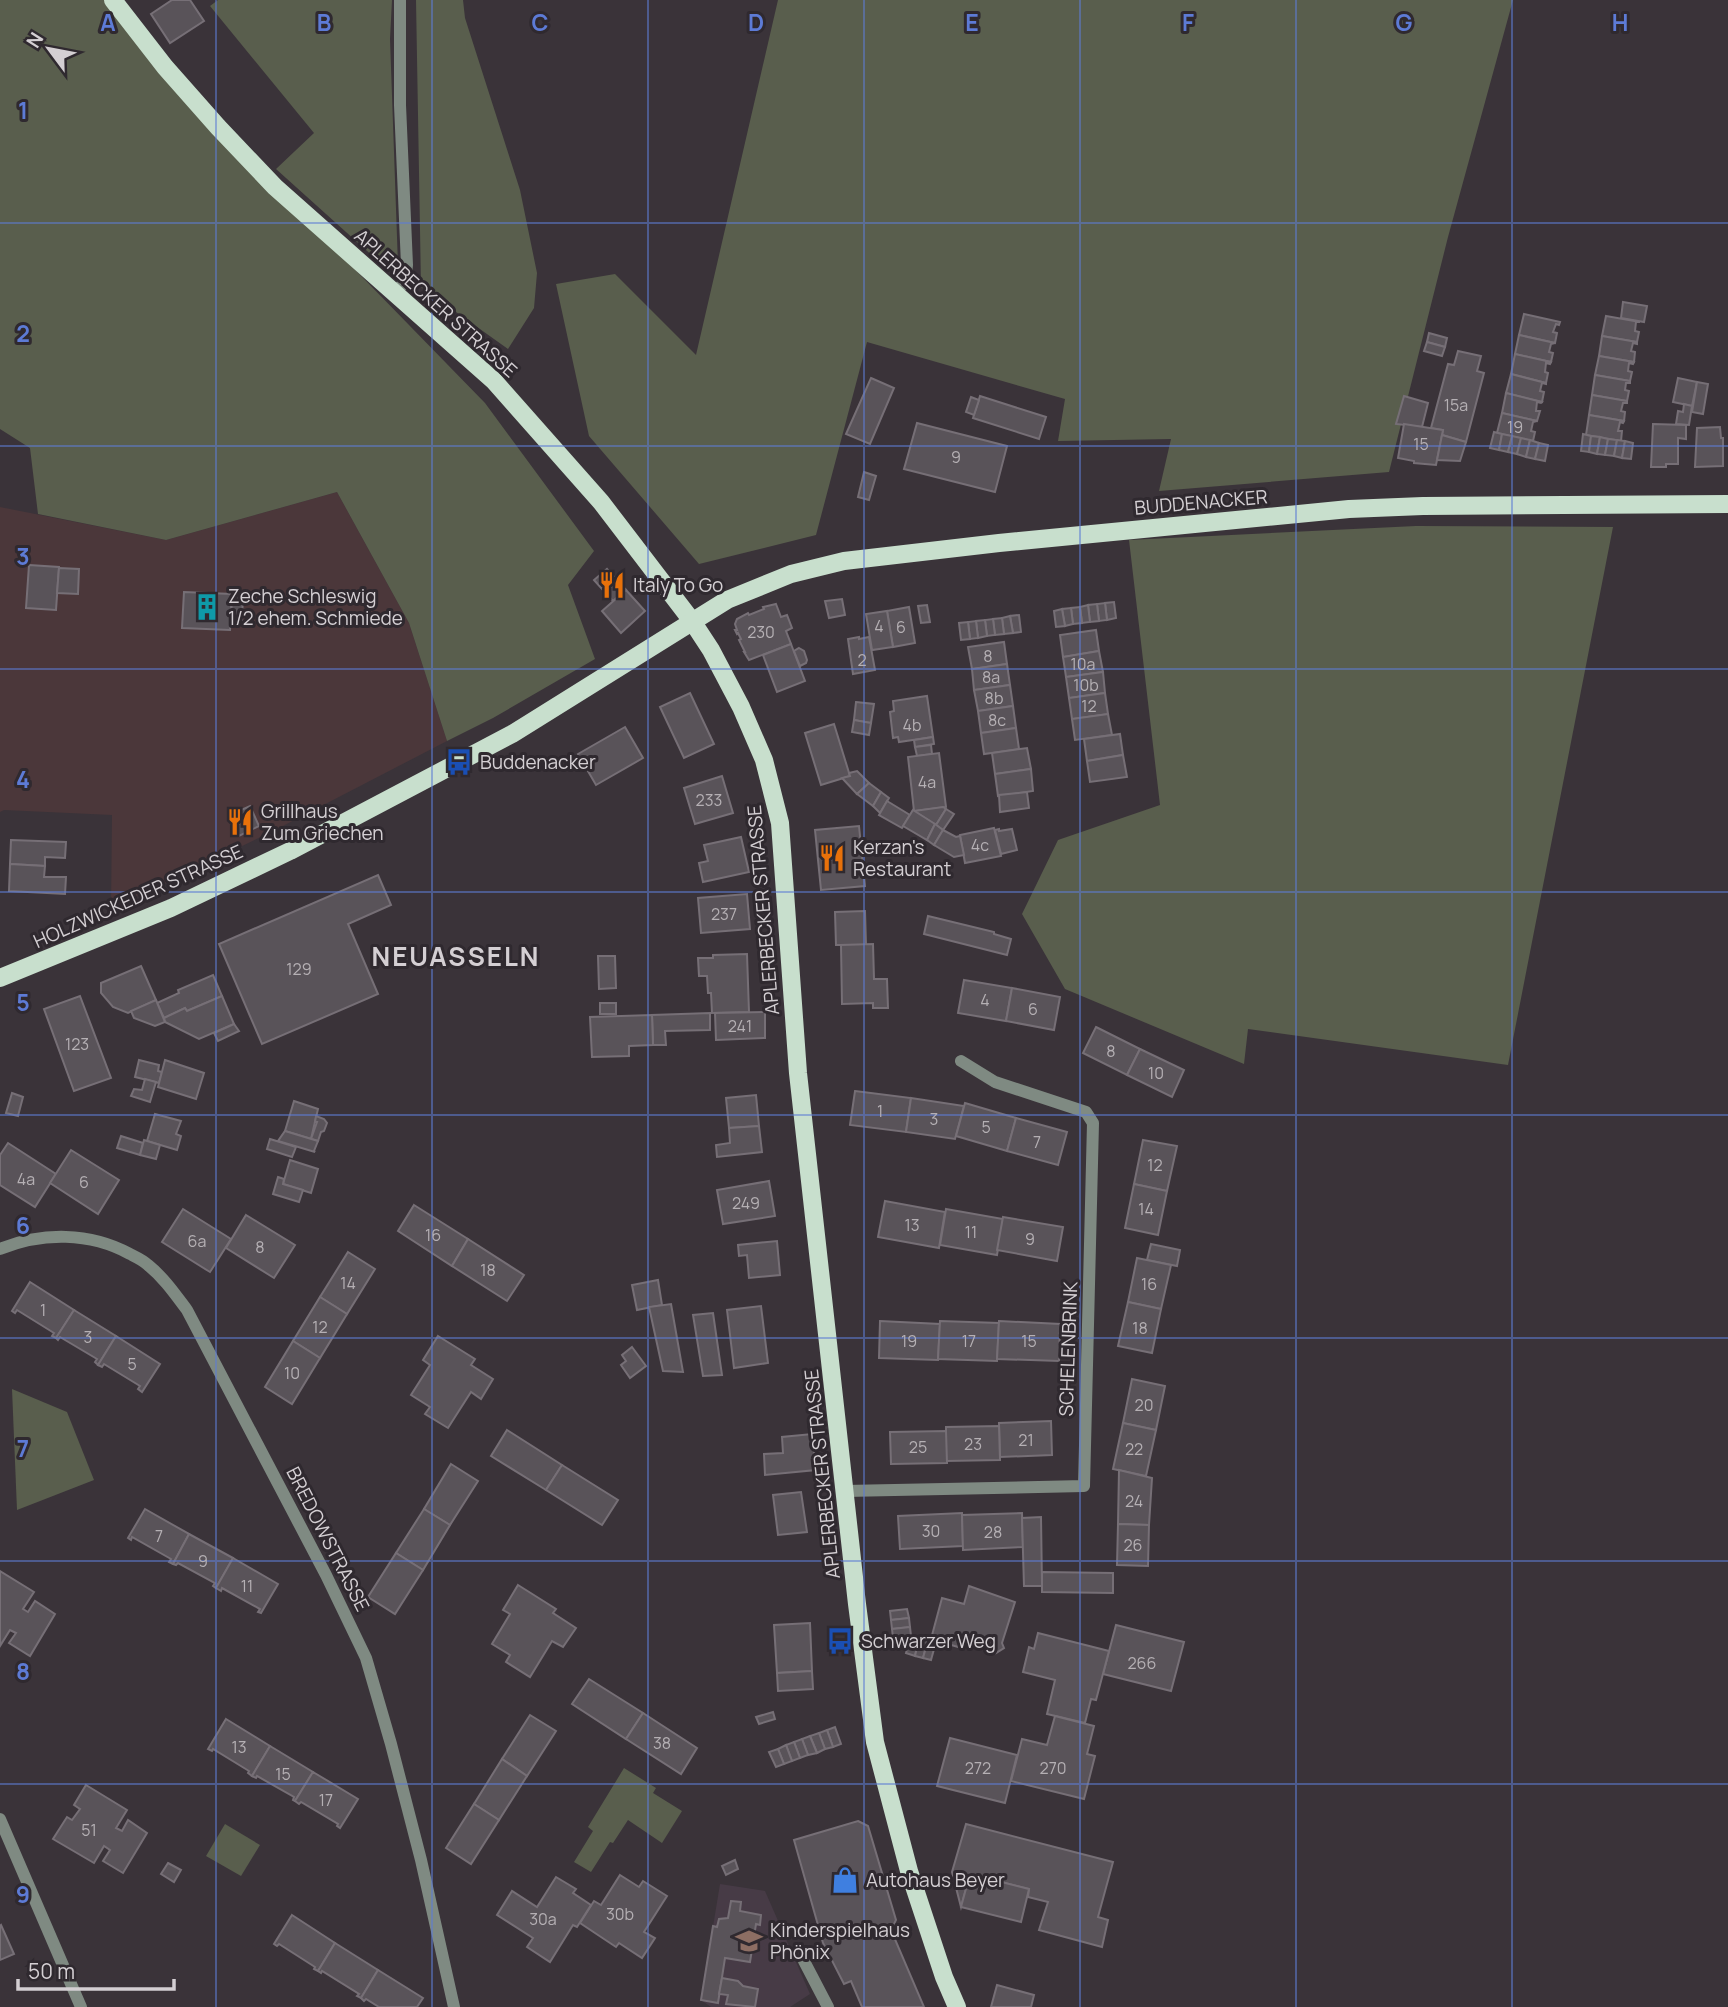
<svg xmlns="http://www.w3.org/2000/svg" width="1728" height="2007" viewBox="0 0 1728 2007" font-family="Manrope,sans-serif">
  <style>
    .built { fill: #473b46 }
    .industrial { fill: #4b373a }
    .green { fill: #595e4d }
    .building { fill: #595359; stroke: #766f76; stroke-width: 2 }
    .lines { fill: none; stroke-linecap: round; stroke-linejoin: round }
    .minor { stroke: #7f8a82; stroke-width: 12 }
    .major { stroke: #c8dfcd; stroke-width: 18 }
    .grid { fill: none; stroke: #5d7bd6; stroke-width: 2; stroke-opacity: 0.55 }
    .labels { text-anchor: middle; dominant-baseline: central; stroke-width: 6; stroke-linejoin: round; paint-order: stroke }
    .number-label { font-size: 16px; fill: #b5b0b4 }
    .street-label { font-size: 19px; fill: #d4cfd3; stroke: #2f292f }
    .poi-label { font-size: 19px; fill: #d4cfd3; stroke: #2f292f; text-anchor: start }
    .district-label { font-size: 26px; font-weight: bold; letter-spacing: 2px; fill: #d4cfd3; stroke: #2f292f }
    .grid-label { font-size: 23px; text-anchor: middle; font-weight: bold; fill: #5d7bd6; stroke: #2f292f; stroke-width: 6; stroke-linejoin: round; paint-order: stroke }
  </style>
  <rect width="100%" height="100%" fill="#3a3339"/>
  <polygon class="built" points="720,1884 765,1891 810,1994 790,2007 711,2007 701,2000"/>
  <polygon class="industrial" points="337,492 409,623 447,741 279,828 162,885 111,907 112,815 4,810 0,812 0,507 166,540"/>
  <g class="green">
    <polygon points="0,0 110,0 333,247 485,403 594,551 568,585 595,659 493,718 447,741 409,623 337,492 166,540 38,514 30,448 0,429"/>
    <polygon points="218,0 392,0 390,39 398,265 395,268 386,268 276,169 314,133 210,6"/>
    <polygon points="416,0 463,0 465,18 520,190 537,273 534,308 508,349 421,287"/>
    <polygon points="778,0 1513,0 1448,237 1389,472 1159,491 1171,439 1058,441 1065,399 867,342 816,535 699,564 589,436 556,284 615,274 696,355"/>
    <polygon points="1416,526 1613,527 1508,1065 1248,1029 1244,1064 1065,989 1022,914 1058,840 1160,805 1129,540"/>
    <polygon points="12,1389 67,1412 94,1480 17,1510"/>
    <polygon points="624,1768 656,1788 653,1793 682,1811 662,1843 628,1820 613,1843 610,1842 591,1872 574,1862 593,1831 588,1827"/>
    <polygon points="225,1824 260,1845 241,1876 206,1856"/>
  </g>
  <g class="building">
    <polygon points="172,0 190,0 204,21 170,43 151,14"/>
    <polygon points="1623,302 1647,306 1644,322 1621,318"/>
    <polygon points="1524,314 1560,322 1559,325 1556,324 1553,332 1557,333 1555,343 1519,335"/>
    <polygon points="1606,316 1640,322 1636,322 1635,331 1639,332 1637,342 1602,336"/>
    <polygon points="1429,333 1447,338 1445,347 1427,342"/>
    <polygon points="1519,335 1555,343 1551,344 1549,352 1553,353 1551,362 1515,354"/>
    <polygon points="1602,336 1637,342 1637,344 1633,343 1631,351 1635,352 1634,362 1599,356"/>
    <polygon points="1427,342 1445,347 1442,356 1424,351"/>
    <polygon points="1458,351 1481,356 1477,371 1484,373 1466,442 1442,435 1443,430 1431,428 1448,364 1454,365"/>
    <polygon points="1515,354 1551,362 1550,364 1546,363 1545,372 1548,373 1546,383 1511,374"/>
    <polygon points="1599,356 1634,362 1633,364 1629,363 1628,371 1632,372 1630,381 1595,375"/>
    <polygon points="1511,374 1546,383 1546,384 1542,383 1540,391 1544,392 1542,402 1506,393"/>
    <polygon points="1595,375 1630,381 1630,383 1626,383 1625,390 1629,391 1627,401 1592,395"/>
    <polygon points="871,378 894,388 870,444 846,434"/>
    <polygon points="1678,378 1697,382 1692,406 1673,402"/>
    <polygon points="1697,382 1708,384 1703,414 1692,412"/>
    <polygon points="1506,393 1542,402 1541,403 1537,402 1536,411 1540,411 1537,421 1502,413"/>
    <polygon points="1592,395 1627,401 1627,403 1623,403 1621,411 1625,412 1624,421 1589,415"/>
    <polygon points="980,396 1046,417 1039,439 973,418"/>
    <polygon points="1404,396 1428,403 1422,427 1396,424"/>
    <polygon points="971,397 979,400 974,415 966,412"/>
    <polygon points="1684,404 1692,406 1689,425 1676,424 1678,411 1683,412"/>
    <polygon points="1502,413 1537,421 1533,422 1531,431 1535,432 1533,441 1497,433"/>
    <polygon points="1589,415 1624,421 1623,423 1620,422 1618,431 1622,431 1621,441 1586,435"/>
    <polygon points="917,423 1007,446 995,492 904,469"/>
    <polygon points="1404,424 1443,430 1436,465 1414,463 1414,461 1398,458"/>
    <polygon points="1653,424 1686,425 1686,439 1678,438 1678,464 1666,464 1666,467 1651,467"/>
    <polygon points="1720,427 1721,438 1723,438 1723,466 1695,467 1697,428"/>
    <polygon points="1494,432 1502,434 1499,450 1490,448"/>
    <polygon points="1502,434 1512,436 1508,452 1499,450"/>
    <polygon points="1583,434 1591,436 1589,452 1581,451"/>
    <polygon points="1442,435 1466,442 1460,461 1437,460"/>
    <polygon points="1512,436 1521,438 1517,454 1508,452"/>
    <polygon points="1591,436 1600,437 1597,454 1589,452"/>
    <polygon points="1600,437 1608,439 1605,455 1597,454"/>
    <polygon points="1521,438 1530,440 1526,457 1517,454"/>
    <polygon points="1608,439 1617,440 1614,456 1605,455"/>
    <polygon points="1530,440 1539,443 1535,459 1526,457"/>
    <polygon points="1617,440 1625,441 1622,458 1614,456"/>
    <polygon points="1625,441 1633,443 1631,459 1622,458"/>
    <polygon points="1539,443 1548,445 1545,461 1535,459"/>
    <polygon points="864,472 876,476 869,500 858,497"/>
    <polygon points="29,565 59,567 56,610 26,608"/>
    <polygon points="59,568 79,569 78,594 57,593"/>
    <polygon points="607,569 626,590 613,601 594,580"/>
    <polygon points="626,590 645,611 621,633 602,611"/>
    <polygon points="184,592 232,594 230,630 182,628"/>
    <polygon points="232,594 243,594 242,622 231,621"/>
    <polygon points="842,599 845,615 829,618 825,601"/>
    <polygon points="1114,602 1116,618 1107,620 1105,603"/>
    <polygon points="1105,603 1107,620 1099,621 1097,604"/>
    <polygon points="776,604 781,617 787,615 792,628 786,631 791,644 749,660 744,652 745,652 739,640 741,639 738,633 737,634 735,630 737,630 735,624 737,619 748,613 749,615 764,609 763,607"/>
    <polygon points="1097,604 1099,621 1090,622 1088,605"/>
    <polygon points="927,605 930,622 921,623 918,606"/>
    <polygon points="1088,605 1090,622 1082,623 1080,607"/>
    <polygon points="909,607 915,643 893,647 887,611"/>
    <polygon points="1080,607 1082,623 1073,624 1071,608"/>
    <polygon points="1071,608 1073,624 1065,626 1062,609"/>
    <polygon points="1062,609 1065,626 1056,627 1054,611"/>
    <polygon points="887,611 893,647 872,650 866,614"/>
    <polygon points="1019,615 1021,632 1013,633 1010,616"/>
    <polygon points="1010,616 1013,633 1004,634 1002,618"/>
    <polygon points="1002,618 1004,634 995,635 993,619"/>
    <polygon points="993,619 995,635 987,636 985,620"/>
    <polygon points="985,620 987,636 978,638 976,621"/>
    <polygon points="976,621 978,638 970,639 968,622"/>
    <polygon points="968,622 970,639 961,640 959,623"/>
    <polygon points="1096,630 1099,651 1063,657 1060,635"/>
    <polygon points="859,637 859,639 869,637 875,670 853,674 848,639"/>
    <polygon points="1004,642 1007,664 972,669 968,647"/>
    <polygon points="791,644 805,681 777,692 763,655"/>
    <polygon points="799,648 804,651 807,660 806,663 800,666 794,651"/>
    <polygon points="1099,651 1103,672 1066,677 1063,657"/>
    <polygon points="1007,664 1010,685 974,690 972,669"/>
    <polygon points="1103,672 1105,693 1069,698 1066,677"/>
    <polygon points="1010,685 1013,706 978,711 974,690"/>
    <polygon points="690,693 714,744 684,758 660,707"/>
    <polygon points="1105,693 1108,714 1072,719 1069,698"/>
    <polygon points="927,696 933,737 899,742 898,737 893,738 890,712 894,711 893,701"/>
    <polygon points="856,702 874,704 871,723 854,720"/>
    <polygon points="1013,706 1016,728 981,733 978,711"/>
    <polygon points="1108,714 1112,735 1075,740 1072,719"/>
    <polygon points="854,720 871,723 869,735 852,732"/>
    <polygon points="834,724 850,776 821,785 805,733"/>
    <polygon points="625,727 643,758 596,785 578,754"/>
    <polygon points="1016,728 1019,749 984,754 981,733"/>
    <polygon points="1120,734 1123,755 1087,761 1084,739"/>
    <polygon points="933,737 934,744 915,747 914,740"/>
    <polygon points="931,745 932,754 917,756 915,747"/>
    <polygon points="1027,748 1031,769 995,774 992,753"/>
    <polygon points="939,753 946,807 914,811 908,757"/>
    <polygon points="1123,755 1127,777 1090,782 1087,761"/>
    <polygon points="1031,769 1033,791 998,796 995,774"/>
    <polygon points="857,771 869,783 857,794 842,778 850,776 849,773"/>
    <polygon points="722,776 733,813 695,824 684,788"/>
    <polygon points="869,783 881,792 873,806 857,794"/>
    <polygon points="881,792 889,798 880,813 873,806"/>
    <polygon points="1027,792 1029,808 1000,812 999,795"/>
    <polygon points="887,801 910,815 902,828 879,815"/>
    <polygon points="250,806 259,826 239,836 230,815"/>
    <polygon points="943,807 946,809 936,825 914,811"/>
    <polygon points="946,809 954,814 943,830 936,825"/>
    <polygon points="913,810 935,824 927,840 903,826"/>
    <polygon points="935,824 943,830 934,845 927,840"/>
    <polygon points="859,826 865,886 821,890 815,830"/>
    <polygon points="994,828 1001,856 965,863 960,835"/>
    <polygon points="999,829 999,831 1012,829 1017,850 1001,854 995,830"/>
    <polygon points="943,830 956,837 960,836 964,855 954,857 934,845"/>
    <polygon points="741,837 749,872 703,882 699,863 708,861 704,845"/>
    <polygon points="11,840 66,842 65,858 45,857 45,866 10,864"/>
    <polygon points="10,864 45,866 44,877 66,877 65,894 9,891"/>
    <polygon points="378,875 391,905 348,924 378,994 262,1044 219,944"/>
    <polygon points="747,894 750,929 701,933 698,898"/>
    <polygon points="865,911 866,945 836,945 835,912"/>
    <polygon points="928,916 994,932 994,934 1011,939 1007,955 924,934"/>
    <polygon points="873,944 874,979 887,979 888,1008 873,1008 873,1003 842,1004 841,945"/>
    <polygon points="747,954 749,1012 712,1013 711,993 708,993 707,976 699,976 698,958 713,958 713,955"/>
    <polygon points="598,956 615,956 616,988 599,989"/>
    <polygon points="141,966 156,1000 128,1013 113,1007 101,993 101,983"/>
    <polygon points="213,975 222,996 187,1011 185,1008 164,1018 157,1003 179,993 178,990"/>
    <polygon points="964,980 1012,988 1006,1021 958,1013"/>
    <polygon points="1012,988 1060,997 1054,1030 1006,1021"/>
    <polygon points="80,996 111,1078 74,1091 44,1009"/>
    <polygon points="222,996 234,1024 199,1039 165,1022 164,1018 185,1008 187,1011"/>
    <polygon points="156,1000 165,1022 155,1026 134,1018 131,1011"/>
    <rect x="600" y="1003" width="16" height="11"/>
    <polygon points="765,1012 765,1038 716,1040 715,1013"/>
    <polygon points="710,1013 710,1030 665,1031 666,1045 653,1045 652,1015"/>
    <polygon points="652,1015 653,1045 629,1046 629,1056 592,1057 590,1017"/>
    <polygon points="234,1024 239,1031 218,1041 214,1033"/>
    <polygon points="1096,1027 1140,1049 1127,1075 1083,1053"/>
    <polygon points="1140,1049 1184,1070 1172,1097 1127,1075"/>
    <polygon points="139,1060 159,1065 158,1071 162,1072 159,1083 135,1077"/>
    <polygon points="165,1060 204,1073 196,1099 158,1087"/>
    <polygon points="145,1079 156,1082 150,1102 131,1096 134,1089 142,1090"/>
    <polygon points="855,1091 911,1098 906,1132 850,1125"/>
    <polygon points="12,1093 23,1097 18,1116 6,1113"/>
    <polygon points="756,1095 759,1126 729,1128 726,1098"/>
    <polygon points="911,1098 964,1106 955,1139 906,1132"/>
    <polygon points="294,1101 318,1109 311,1139 285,1131"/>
    <polygon points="965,1103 1016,1118 1007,1151 956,1136"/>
    <polygon points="155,1114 181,1121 176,1134 181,1136 177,1150 147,1141"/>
    <polygon points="316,1116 324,1119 327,1123 324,1131 321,1132 318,1141 311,1139 317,1122 315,1122"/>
    <polygon points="1016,1118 1067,1132 1058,1165 1007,1151"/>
    <polygon points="759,1126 762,1152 717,1157 716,1145 730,1143 729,1128"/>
    <polygon points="285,1131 318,1141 314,1151 315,1152 278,1141"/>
    <polygon points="121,1136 143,1143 140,1155 117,1148"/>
    <polygon points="270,1139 296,1147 292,1157 267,1149"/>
    <polygon points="144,1140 160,1145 156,1159 140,1155"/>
    <polygon points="1143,1140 1177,1146 1167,1191 1134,1184"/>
    <polygon points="8,1143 56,1174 35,1207 0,1185 0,1155"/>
    <polygon points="71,1150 119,1180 98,1214 50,1183"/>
    <polygon points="290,1160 318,1169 311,1193 283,1184"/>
    <polygon points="278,1177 284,1179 283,1184 303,1190 299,1202 273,1194"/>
    <polygon points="769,1181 775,1216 723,1224 717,1190"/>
    <polygon points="1134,1184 1167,1191 1158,1235 1125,1228"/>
    <polygon points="885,1201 945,1212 939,1248 878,1237"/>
    <polygon points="414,1205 468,1239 452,1266 398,1231"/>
    <polygon points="183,1209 231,1239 210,1272 162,1242"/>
    <polygon points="946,1209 1003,1219 997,1255 940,1245"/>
    <polygon points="246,1215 295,1245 274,1278 226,1248"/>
    <polygon points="1003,1217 1063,1227 1057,1261 997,1250"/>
    <polygon points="468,1239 524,1275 507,1301 452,1266"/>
    <polygon points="777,1241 780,1275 749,1278 747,1255 739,1256 738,1245"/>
    <polygon points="1151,1244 1180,1250 1177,1266 1147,1260"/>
    <polygon points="348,1252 375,1269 347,1314 320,1297"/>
    <polygon points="1137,1258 1171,1265 1161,1309 1128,1302"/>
    <polygon points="658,1280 662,1305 637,1310 632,1285"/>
    <polygon points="30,1282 74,1310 56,1338 52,1336 54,1333 17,1310 15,1313 12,1311"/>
    <polygon points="320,1297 347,1314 320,1358 293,1341"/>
    <polygon points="1128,1302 1161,1309 1152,1353 1118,1346"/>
    <polygon points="671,1304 683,1372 663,1371 649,1307"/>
    <polygon points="761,1306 768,1363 734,1368 727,1310"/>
    <polygon points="74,1310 116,1336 98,1365 95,1362 97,1359 60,1337 58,1340 56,1338"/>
    <polygon points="713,1313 722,1375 703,1376 693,1315"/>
    <polygon points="880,1321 940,1324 938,1360 879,1358"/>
    <polygon points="940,1321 999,1323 997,1361 938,1359"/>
    <polygon points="999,1321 1060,1324 1059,1361 997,1359"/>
    <polygon points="116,1336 160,1364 142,1392 138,1389 140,1386 104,1364 102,1367 98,1365"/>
    <polygon points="438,1336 475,1359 471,1365 493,1379 481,1399 471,1392 448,1428 425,1414 430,1407 411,1395 430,1365 423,1360"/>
    <polygon points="293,1341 320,1358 292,1404 265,1387"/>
    <polygon points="632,1347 646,1366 630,1378 621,1365 626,1361 622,1355"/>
    <polygon points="1132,1379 1165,1386 1156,1430 1123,1423"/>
    <polygon points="1051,1421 1052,1455 1000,1457 999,1423"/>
    <polygon points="1123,1423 1156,1430 1146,1476 1113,1469"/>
    <polygon points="999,1426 1000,1460 946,1461 946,1427"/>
    <polygon points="507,1430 562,1465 546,1490 491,1456"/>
    <polygon points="946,1431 947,1463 891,1464 890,1432"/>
    <polygon points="812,1434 816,1470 765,1475 764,1454 783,1453 782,1437"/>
    <polygon points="451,1464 478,1481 450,1525 424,1509"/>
    <polygon points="562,1465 618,1500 602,1525 546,1490"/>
    <polygon points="1119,1470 1152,1478 1149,1525 1118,1524"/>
    <polygon points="801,1492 807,1532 778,1535 773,1495"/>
    <polygon points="145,1509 189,1534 173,1564 169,1562 171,1559 132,1537 131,1540 128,1538"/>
    <polygon points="424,1509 450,1525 423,1570 396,1553"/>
    <polygon points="962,1513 963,1546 900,1549 898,1516"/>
    <polygon points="1022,1513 1023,1547 963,1550 962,1515"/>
    <polygon points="1041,1517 1042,1586 1024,1586 1022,1518"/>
    <polygon points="1118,1524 1149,1525 1148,1566 1117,1565"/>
    <polygon points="189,1534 233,1558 216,1588 213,1586 215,1583 178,1563 176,1565 173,1564"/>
    <polygon points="396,1553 423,1570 395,1614 368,1597"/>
    <polygon points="233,1558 278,1584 261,1613 258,1612 260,1609 222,1588 221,1591 216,1588"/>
    <polygon points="0,1571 34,1592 23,1609 28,1612 35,1601 55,1614 30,1656 9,1643 16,1633 10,1630 0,1646"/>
    <polygon points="1042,1572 1113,1573 1113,1593 1042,1592"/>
    <polygon points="518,1585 556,1609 553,1613 576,1628 563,1647 552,1641 530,1677 506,1662 510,1655 492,1644 510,1614 503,1610"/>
    <polygon points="969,1586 1015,1602 1002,1643 1004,1648 996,1653 992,1646 960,1639 958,1647 931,1639 942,1598 964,1604"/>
    <polygon points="907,1609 909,1618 891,1620 890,1611"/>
    <polygon points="909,1618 910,1627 892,1629 891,1620"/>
    <polygon points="810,1623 812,1671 777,1673 774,1625"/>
    <polygon points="1116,1625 1184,1642 1171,1691 1103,1674"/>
    <polygon points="910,1627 911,1636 893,1638 892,1629"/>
    <polygon points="1038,1633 1109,1651 1096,1700 1091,1699 1085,1723 1047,1714 1055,1680 1023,1672 1029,1647 1034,1649"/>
    <polygon points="911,1636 919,1638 915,1656 906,1653"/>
    <polygon points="919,1638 928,1640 923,1658 915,1656"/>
    <polygon points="928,1640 936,1642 931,1660 923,1658"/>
    <polygon points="812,1671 813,1689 778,1691 777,1673"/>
    <polygon points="589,1679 643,1713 626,1739 572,1704"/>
    <polygon points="773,1712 775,1719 759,1724 756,1717"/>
    <polygon points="643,1713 697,1748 681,1774 626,1739"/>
    <polygon points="530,1715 556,1731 527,1776 502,1759"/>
    <polygon points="1055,1716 1094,1726 1087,1754 1095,1756 1084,1799 1011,1781 1022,1739 1047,1745"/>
    <polygon points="226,1719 270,1746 252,1776 248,1773 249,1771 213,1749 212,1751 208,1749"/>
    <polygon points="835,1727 841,1744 833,1747 827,1730"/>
    <polygon points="827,1730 833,1747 825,1749 819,1733"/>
    <polygon points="819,1733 825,1749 817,1753 810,1736"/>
    <polygon points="810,1736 817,1753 808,1755 802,1739"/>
    <polygon points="950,1738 1017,1755 1005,1803 937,1786"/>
    <polygon points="802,1739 808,1755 800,1758 794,1742"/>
    <polygon points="794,1742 800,1758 792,1761 786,1745"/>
    <polygon points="786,1745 792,1761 784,1764 778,1749"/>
    <polygon points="270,1746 313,1772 295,1801 293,1800 294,1797 257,1776 256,1778 252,1776"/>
    <polygon points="778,1749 784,1764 776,1767 769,1752"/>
    <polygon points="502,1759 527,1776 499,1820 474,1804"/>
    <polygon points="313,1772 358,1799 340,1828 337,1826 338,1824 301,1802 299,1804 295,1801"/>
    <polygon points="86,1785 127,1810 116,1828 122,1831 128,1820 147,1833 123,1873 103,1861 110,1850 104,1846 94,1863 53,1839 67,1817 72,1820 80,1809 74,1805"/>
    <polygon points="474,1804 499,1820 471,1864 446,1848"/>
    <polygon points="858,1821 868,1826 896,1920 891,1930 924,2007 862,2007 851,1981 844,1984 823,1943 794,1840"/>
    <polygon points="966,1824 1113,1862 1098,1917 1108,1920 1102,1947 1039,1930 1048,1902 1028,1897 1029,1889 970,1874 961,1907 952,1872"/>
    <polygon points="735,1860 738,1869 726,1875 722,1866"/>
    <polygon points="168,1863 181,1870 174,1882 161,1874"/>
    <polygon points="970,1874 1029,1889 1021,1922 961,1907"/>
    <polygon points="620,1875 639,1887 643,1881 667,1896 644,1932 655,1938 642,1958 619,1943 616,1947 580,1923 594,1901 601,1905"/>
    <polygon points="556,1877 576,1889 573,1893 591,1905 577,1927 573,1925 550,1962 527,1947 533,1938 497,1915 512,1891 537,1907"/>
    <polygon points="731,1901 741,1902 740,1911 761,1915 760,1925 756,1924 750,1962 725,1958 718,2003 701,2000 713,1926 717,1927 719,1919 728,1918"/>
    <polygon points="292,1915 335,1943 318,1971 314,1969 315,1967 279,1944 277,1946 274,1944"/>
    <polygon points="1,1925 14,1954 0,1960 0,1926"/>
    <polygon points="335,1943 378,1970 361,1998 357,1996 359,1994 322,1971 321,1973 318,1971"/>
    <polygon points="378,1970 423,1998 417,2007 379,2007 366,1999 364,2001 361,1998"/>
    <polygon points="722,1978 738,1981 743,1986 758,1989 755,2007 726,2004 728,1995 719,1994"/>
    <polygon points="997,1985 1034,1995 1031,2007 991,2007"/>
  </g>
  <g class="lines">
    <g class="minor">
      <polyline points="394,293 405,282 407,265 400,105 400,0"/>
      <path d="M 0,1249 C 42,1232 90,1232 130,1254 C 136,1257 143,1260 148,1265 C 164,1278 175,1294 187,1310 L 326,1575 L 366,1658 L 391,1744 L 421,1860 L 454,2007"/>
      <polyline points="845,1491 1084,1486 1093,1123 1086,1112 995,1082 961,1061"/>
      <polyline points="0,1819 81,2007"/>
      <polyline points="804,1961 828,2007"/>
    </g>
    <g class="major">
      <polyline points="113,0 165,67 218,127 275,187 494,381 601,502 692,621 711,650 741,707 764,760 780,823 798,1073 857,1604 875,1742 909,1871 944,1977 957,2007"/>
      <polyline points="0,978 171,908 290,851 512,734 727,600 791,574 844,561 999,543 1349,509 1423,506 1728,504"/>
    </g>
  </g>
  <path class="grid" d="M 216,0 L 216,2007M 432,0 L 432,2007M 648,0 L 648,2007M 864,0 L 864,2007M 1080,0 L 1080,2007M 1296,0 L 1296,2007M 1512,0 L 1512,2007M 0,223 L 1728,223M 0,446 L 1728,446M 0,669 L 1728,669M 0,892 L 1728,892M 0,1115 L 1728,1115M 0,1338 L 1728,1338M 0,1561 L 1728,1561M 0,1784 L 1728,1784"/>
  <defs>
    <symbol id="restaurant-bare" viewBox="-9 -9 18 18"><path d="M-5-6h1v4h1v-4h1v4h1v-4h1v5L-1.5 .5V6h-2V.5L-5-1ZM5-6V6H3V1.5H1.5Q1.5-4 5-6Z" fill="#e8710a" stroke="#2f292f" stroke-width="2.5" paint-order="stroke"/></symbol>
    <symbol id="building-bare" viewBox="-9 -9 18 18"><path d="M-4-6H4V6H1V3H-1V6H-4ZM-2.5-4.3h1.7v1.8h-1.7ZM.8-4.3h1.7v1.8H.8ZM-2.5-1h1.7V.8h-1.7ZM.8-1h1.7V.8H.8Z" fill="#0f9aa8" stroke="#2f292f" stroke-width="2.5" paint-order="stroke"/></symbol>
    <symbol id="bus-bare" viewBox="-9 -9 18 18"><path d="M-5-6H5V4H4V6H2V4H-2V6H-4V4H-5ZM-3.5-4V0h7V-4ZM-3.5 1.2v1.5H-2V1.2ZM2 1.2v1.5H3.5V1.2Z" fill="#1a4fb4" stroke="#2f292f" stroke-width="2.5" paint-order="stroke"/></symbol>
    <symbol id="shop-bare" viewBox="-9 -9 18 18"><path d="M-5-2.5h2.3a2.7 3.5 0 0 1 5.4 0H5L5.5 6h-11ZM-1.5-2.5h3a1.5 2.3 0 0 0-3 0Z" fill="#3f7fe0" stroke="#2f292f" stroke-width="2.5" paint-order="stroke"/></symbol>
    <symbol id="school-bare" viewBox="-9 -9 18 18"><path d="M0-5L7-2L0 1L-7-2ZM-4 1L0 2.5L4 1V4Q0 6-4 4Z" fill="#8d6e63" stroke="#2f292f" stroke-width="2.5" paint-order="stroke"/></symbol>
  </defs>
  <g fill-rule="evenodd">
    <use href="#restaurant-bare" x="593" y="566" width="38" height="38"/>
    <use href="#building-bare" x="188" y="588" width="38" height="38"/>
    <use href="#bus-bare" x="440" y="743" width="38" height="38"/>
    <use href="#restaurant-bare" x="221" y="803" width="38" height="38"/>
    <use href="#restaurant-bare" x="813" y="839" width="38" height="38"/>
    <use href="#bus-bare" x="821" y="1622" width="38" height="38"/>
    <use href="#shop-bare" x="826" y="1861" width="38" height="38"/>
    <use href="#school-bare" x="730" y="1922" width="38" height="38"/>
  </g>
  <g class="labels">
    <g class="number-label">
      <text x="1456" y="405">15a</text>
      <text x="1515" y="427">19</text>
      <text x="1421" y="444">15</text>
      <text x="956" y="457">9</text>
      <text x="879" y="626">4</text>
      <text x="901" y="627">6</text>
      <text x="761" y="632">230</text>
      <text x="988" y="656">8</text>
      <text x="862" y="660">2</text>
      <text x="1083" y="664">10a</text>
      <text x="991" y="677">8a</text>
      <text x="1086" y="685">10b</text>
      <text x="994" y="698">8b</text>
      <text x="1089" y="706">12</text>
      <text x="997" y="720">8c</text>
      <text x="912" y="725">4b</text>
      <text x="927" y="782">4a</text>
      <text x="709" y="800">233</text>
      <text x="980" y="845">4c</text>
      <text x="724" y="914">237</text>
      <text x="299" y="969">129</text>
      <text x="985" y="1000">4</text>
      <text x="1033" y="1009">6</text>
      <text x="740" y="1026">241</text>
      <text x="77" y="1044">123</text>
      <text x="1111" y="1051">8</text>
      <text x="1156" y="1073">10</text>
      <text x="880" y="1111">1</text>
      <text x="934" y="1119">3</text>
      <text x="986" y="1127">5</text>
      <text x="1037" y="1142">7</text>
      <text x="1155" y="1165">12</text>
      <text x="26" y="1179">4a</text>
      <text x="84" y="1182">6</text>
      <text x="746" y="1203">249</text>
      <text x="1146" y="1209">14</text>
      <text x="912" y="1225">13</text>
      <text x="971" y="1232">11</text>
      <text x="433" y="1235">16</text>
      <text x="1030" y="1239">9</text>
      <text x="197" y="1241">6a</text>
      <text x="260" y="1247">8</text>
      <text x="488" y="1270">18</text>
      <text x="348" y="1283">14</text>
      <text x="1149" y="1284">16</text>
      <text x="43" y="1310">1</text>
      <text x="320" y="1327">12</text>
      <text x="1140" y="1328">18</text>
      <text x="88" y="1337">3</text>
      <text x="909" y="1341">19</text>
      <text x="969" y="1341">17</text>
      <text x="1029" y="1341">15</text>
      <text x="132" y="1364">5</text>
      <text x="292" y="1373">10</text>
      <text x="1144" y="1405">20</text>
      <text x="1026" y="1440">21</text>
      <text x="973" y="1444">23</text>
      <text x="918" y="1447">25</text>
      <text x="1134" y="1449">22</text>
      <text x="1134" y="1501">24</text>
      <text x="931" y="1531">30</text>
      <text x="993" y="1532">28</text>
      <text x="159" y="1536">7</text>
      <text x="1133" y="1545">26</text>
      <text x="203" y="1561">9</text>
      <text x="247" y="1586">11</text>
      <text x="1142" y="1663">266</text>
      <text x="662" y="1743">38</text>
      <text x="239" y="1747">13</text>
      <text x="978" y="1768">272</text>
      <text x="1053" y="1768">270</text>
      <text x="283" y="1774">15</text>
      <text x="326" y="1800">17</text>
      <text x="89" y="1830">51</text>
      <text x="620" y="1914">30b</text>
      <text x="543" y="1919">30a</text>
    </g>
    <g class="street-label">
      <text transform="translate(436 303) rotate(42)">APLERBECKER STRASSE</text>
      <text transform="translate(1201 502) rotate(-5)">BUDDENACKER</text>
      <text transform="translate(138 896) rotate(-24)">HOLZWICKEDER STRASSE</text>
      <text transform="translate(763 910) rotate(-95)">APLERBECKER STRASSE</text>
      <text transform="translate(1068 1349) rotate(-88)">SCHELENBRINK</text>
      <text transform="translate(822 1474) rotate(-96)">APLERBECKER STRASSE</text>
      <text transform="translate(328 1539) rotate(63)">BREDOWSTRASSE</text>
    </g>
    <g class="poi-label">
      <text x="633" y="585">Italy To Go</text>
      <text x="228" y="596">Zeche Schleswig<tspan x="228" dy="22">1/2 ehem. Schmiede</tspan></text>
      <text x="480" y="762">Buddenacker</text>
      <text x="261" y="811">Grillhaus<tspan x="261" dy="22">Zum Griechen</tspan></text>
      <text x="853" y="847">Kerzan's<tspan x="853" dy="22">Restaurant</tspan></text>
      <text x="861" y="1641">Schwarzer Weg</text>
      <text x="866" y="1880">Autohaus Beyer</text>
      <text x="770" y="1930">Kinderspielhaus<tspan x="770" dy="22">Phönix</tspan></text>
    </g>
    <g class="district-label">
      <text x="456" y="956">NEUASSELN</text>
    </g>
  </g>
  <g class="grid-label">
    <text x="108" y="31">A</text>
    <text x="324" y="31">B</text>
    <text x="540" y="31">C</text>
    <text x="756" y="31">D</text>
    <text x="972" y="31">E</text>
    <text x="1188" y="31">F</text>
    <text x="1404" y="31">G</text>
    <text x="1620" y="31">H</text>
    <text x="23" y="119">1</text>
    <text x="23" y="342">2</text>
    <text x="23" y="565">3</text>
    <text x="23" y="788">4</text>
    <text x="23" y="1011">5</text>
    <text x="23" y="1234">6</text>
    <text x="23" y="1457">7</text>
    <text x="23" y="1680">8</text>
    <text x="23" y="1903">9</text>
  </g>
  <g transform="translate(49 49) rotate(302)" stroke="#2f292f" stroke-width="5" paint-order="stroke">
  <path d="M0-5L12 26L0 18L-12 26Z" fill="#d4cfd3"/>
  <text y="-10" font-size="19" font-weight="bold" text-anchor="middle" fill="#d4cfd3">N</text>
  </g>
  <path d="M18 1979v10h156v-10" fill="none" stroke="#d4cfd3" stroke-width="3.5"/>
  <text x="28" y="1979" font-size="21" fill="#d4cfd3" stroke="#2f292f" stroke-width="5" paint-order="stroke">50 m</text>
</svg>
